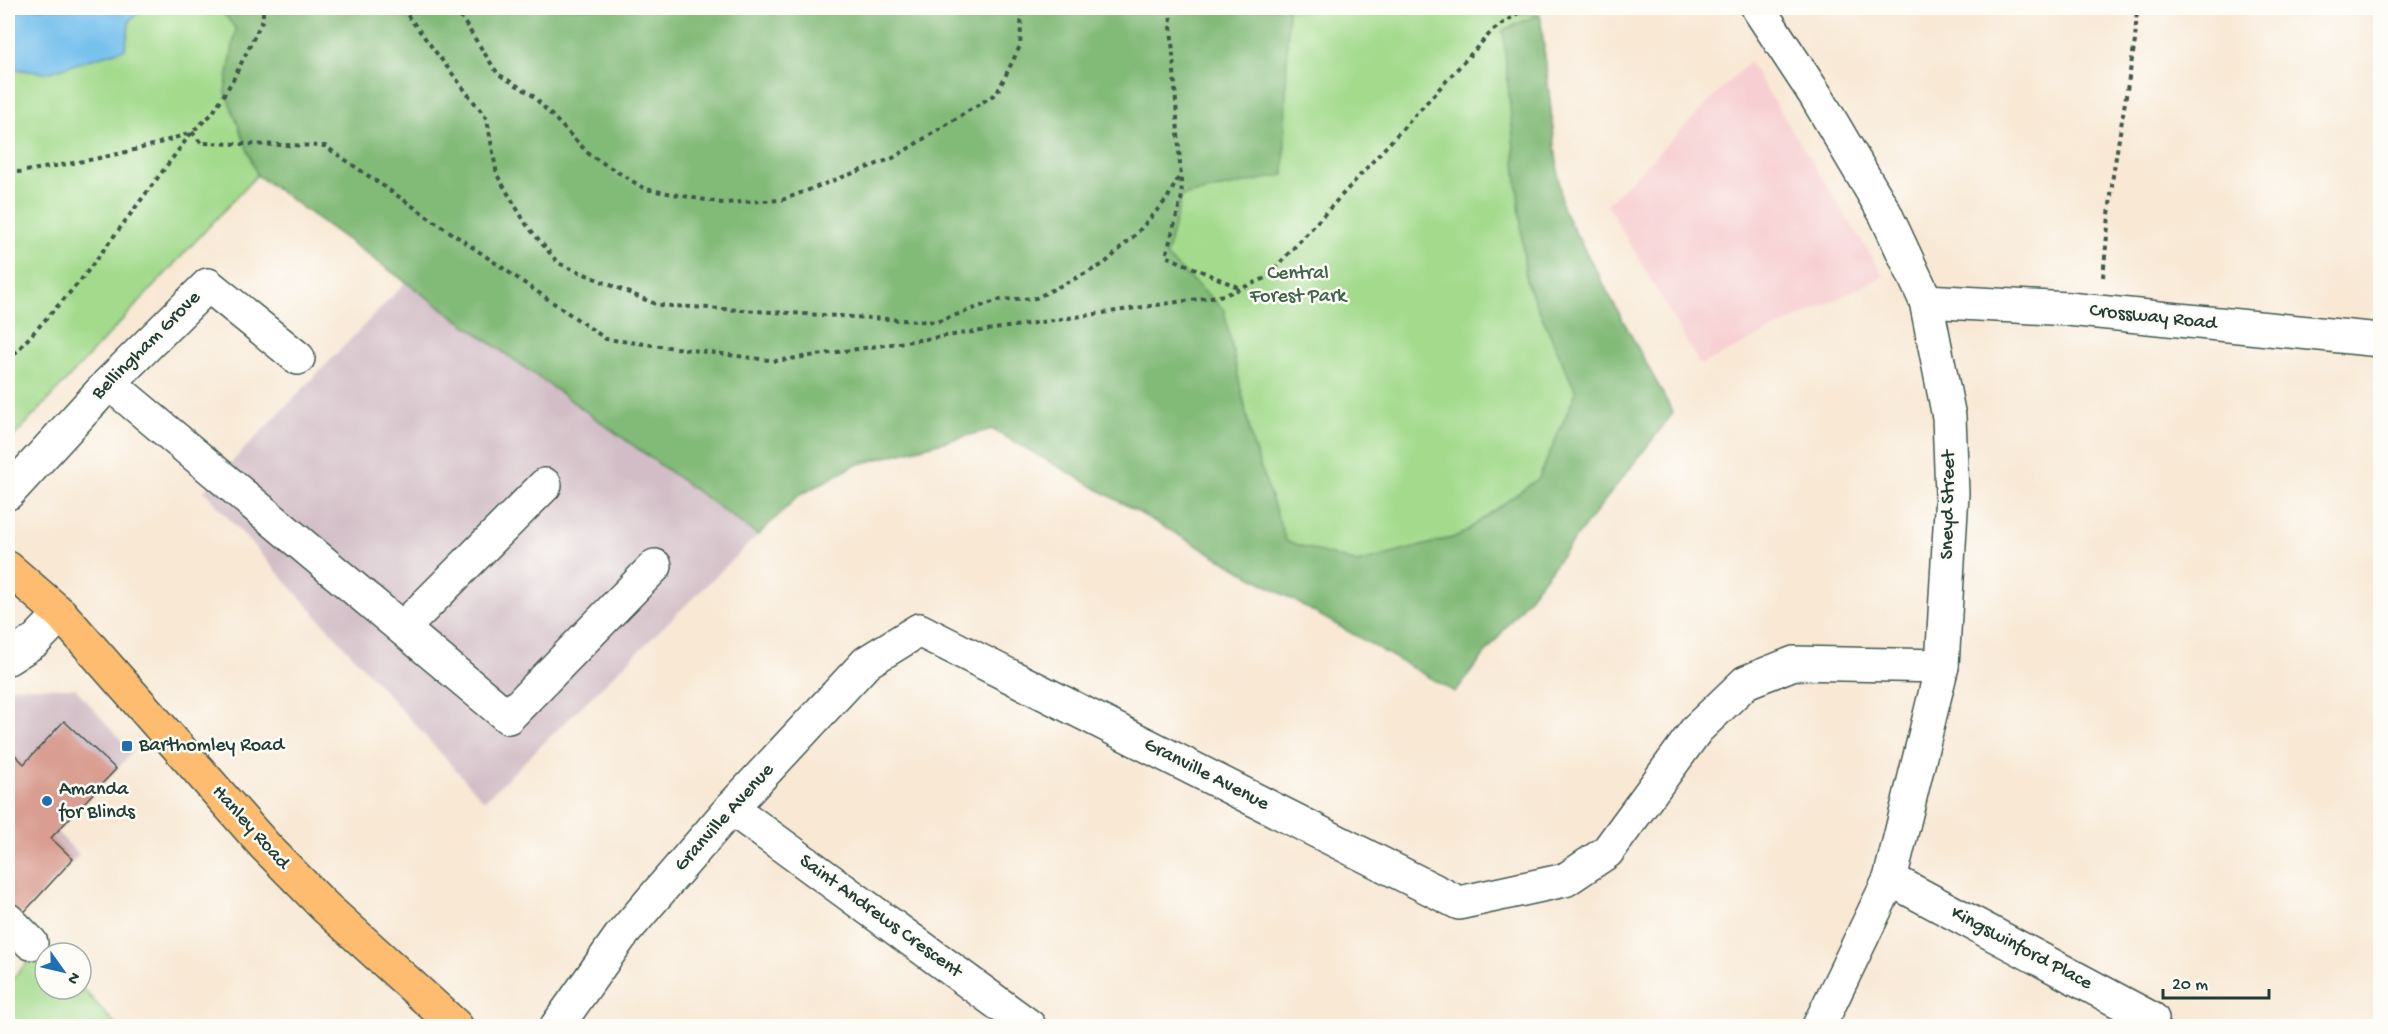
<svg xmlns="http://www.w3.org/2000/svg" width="2388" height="1034" viewBox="0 0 2388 1034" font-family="'Gochi Hand',sans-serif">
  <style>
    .built { fill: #f7cfd2 }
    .industrial { fill: #d2bdc6 }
    .green { fill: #a3da8c; stroke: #618c60; stroke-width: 1.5 }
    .forest { fill: #82ba78; stroke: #507c56; stroke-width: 1.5 }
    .water { fill: #73bfed; stroke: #497e90; stroke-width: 1.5 }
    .building { fill: #d99d91 }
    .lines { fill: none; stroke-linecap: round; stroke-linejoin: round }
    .minor-casing { stroke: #40574c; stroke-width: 36 }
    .major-casing { stroke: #40574c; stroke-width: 36 }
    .path { stroke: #40574c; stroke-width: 4; stroke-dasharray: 4.5 4.5; stroke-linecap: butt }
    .minor { stroke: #fff; stroke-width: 33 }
    .major { stroke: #febc70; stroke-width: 33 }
    .poi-dot { fill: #1f6fb2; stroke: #fdfcf7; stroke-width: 2 }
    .labels { text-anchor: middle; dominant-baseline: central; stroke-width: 5; stroke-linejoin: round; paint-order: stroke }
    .park-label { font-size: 20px; fill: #40644a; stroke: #fdfcf7 }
    .street-label { font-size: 20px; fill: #1f3d34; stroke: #fdfcf7 }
    .poi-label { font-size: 20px; fill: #1f3d34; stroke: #fdfcf7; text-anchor: start }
  </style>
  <rect width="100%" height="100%" fill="#fdfcf7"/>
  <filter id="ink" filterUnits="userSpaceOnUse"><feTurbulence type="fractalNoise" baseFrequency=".0167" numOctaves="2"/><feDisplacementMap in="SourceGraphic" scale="12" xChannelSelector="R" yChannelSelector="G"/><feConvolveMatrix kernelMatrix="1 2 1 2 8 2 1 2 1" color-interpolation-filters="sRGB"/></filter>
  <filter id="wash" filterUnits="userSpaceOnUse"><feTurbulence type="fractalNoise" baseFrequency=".008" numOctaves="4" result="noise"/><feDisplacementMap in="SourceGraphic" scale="24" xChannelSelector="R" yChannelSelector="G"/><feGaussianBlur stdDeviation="1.35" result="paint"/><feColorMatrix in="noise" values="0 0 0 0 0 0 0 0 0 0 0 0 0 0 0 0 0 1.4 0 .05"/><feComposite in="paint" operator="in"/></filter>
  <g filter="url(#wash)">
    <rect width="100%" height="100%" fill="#f8e8d4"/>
    <polygon class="built" points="1749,62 1884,276 1700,365 1607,204"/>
    <g class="industrial">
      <polygon points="406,282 758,535 484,801 204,491"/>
      <polygon points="12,687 75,688 132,753 57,832 79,855 17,920 8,911 8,692"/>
    </g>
    <g class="green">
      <polygon points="8,8 1288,8 1288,10 1540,14 1562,208 1673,413 1455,692 992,429 855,465 798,496 758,535 257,175 8,443"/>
      <polygon points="43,945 50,953 45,953 45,989 81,989 81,987 117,1026 8,1026 8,984"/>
    </g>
    <polygon class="forest" points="219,8 773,8 776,12 791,8 1288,8 1284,175 1182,196 1166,256 1224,310 1253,445 1286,541 1357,563 1459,536 1539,478 1576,392 1526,281 1503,30 1540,14 1562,208 1673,413 1455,692 992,429 855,465 798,496 758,535 257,175 225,91 236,29"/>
    <polygon class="water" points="8,8 144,8 130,20 125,49 46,73 8,68"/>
    <g id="blocks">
      <polygon class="building" points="64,721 116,769 51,838 73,859 17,920 8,911 8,748 24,764"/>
    </g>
  </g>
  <g filter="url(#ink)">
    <use href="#blocks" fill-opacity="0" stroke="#40574c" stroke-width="1.5"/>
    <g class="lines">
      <defs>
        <g id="minor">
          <polyline points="1758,8 1816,96 1885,213 1926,301 1949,417 1952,493 1942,666 1890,879 1819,1026"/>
          <polyline points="1926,301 2068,309 2380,340"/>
          <polyline points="109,383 508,717 655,566"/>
          <polyline points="8,493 109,383 208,285 298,358"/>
          <polyline points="403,628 545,485"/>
          <polyline points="8,658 36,640 61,614"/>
          <polyline points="731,808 1029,1026"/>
          <polyline points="1890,879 2152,1019"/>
          <polyline points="8,920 31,943"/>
          <polyline points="557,1026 620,937 731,808 867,662 919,630 1459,903 1565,880 1607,852 1697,729 1746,682 1794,663 1942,666"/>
        </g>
        <polyline id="major" points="8,568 61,614 265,846 324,906 456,1026"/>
      </defs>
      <use href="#minor" class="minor-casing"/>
      <use href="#major" class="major-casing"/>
      <g class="path">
        <polyline points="402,8 487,119 497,175 526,224 558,263 658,305 936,322 998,300 1036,298 1104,264 1137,233 1167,199 1180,175"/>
        <polyline points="455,8 498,74 531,94 590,155 645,189 722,203 782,200 893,158 997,93 1020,46 1022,8"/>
        <polyline points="1170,8 1182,196 1166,256 1240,288"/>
        <polyline points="192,132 201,143 325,146 606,339 776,361 1225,295 1266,278 1492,31 1525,8"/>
        <path d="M 8,171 L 19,172 C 76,163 137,153 191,132"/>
        <polyline points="2103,277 2113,175 2135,41 2137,8"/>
        <polyline points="8,361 81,280 192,132 212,114 233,80 263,19 263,8"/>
      </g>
      <use href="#minor" class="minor"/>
      <use href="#major" class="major"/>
    </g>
  </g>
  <g class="poi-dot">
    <rect x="121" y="740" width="12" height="12" rx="3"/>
    <circle cx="47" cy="801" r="6"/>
  </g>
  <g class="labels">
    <g class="park-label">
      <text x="1298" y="274">Central<tspan x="1298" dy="23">Forest Park</tspan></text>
    </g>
    <g class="street-label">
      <text transform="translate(2153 318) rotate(6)">Crossway Road</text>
      <text transform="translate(147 346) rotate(-45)">Bellingham Grove</text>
      <text transform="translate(1949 505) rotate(-89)">Sneyd Street</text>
      <text transform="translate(1206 775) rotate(27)">Granville Avenue</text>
      <text transform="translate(725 818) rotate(-48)">Granville Avenue</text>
      <text transform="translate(250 828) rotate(48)">Hanley Road</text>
      <text transform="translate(880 917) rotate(36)">Saint Andrews Crescent</text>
      <text transform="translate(2021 949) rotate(28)">Kingswinford Place</text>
    </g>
    <g class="poi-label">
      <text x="139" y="746">Barthomley Road</text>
      <text x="59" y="790">Amanda<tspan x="59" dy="23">for Blinds</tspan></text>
    </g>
  </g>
  <rect width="2388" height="1034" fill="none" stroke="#fdfcf7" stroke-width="30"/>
  <g transform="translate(63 971) rotate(124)"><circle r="28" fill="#fdfcf7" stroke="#a4b0a9" stroke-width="1.5"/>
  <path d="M0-4.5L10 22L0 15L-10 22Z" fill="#1f6fb2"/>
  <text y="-9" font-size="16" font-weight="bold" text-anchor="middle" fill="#1f3d34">N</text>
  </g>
  <path d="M2163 989v9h106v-9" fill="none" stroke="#1f3d34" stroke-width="3"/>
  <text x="2172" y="989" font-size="18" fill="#1f3d34" stroke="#fdfcf7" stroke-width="4.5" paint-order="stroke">20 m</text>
</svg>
